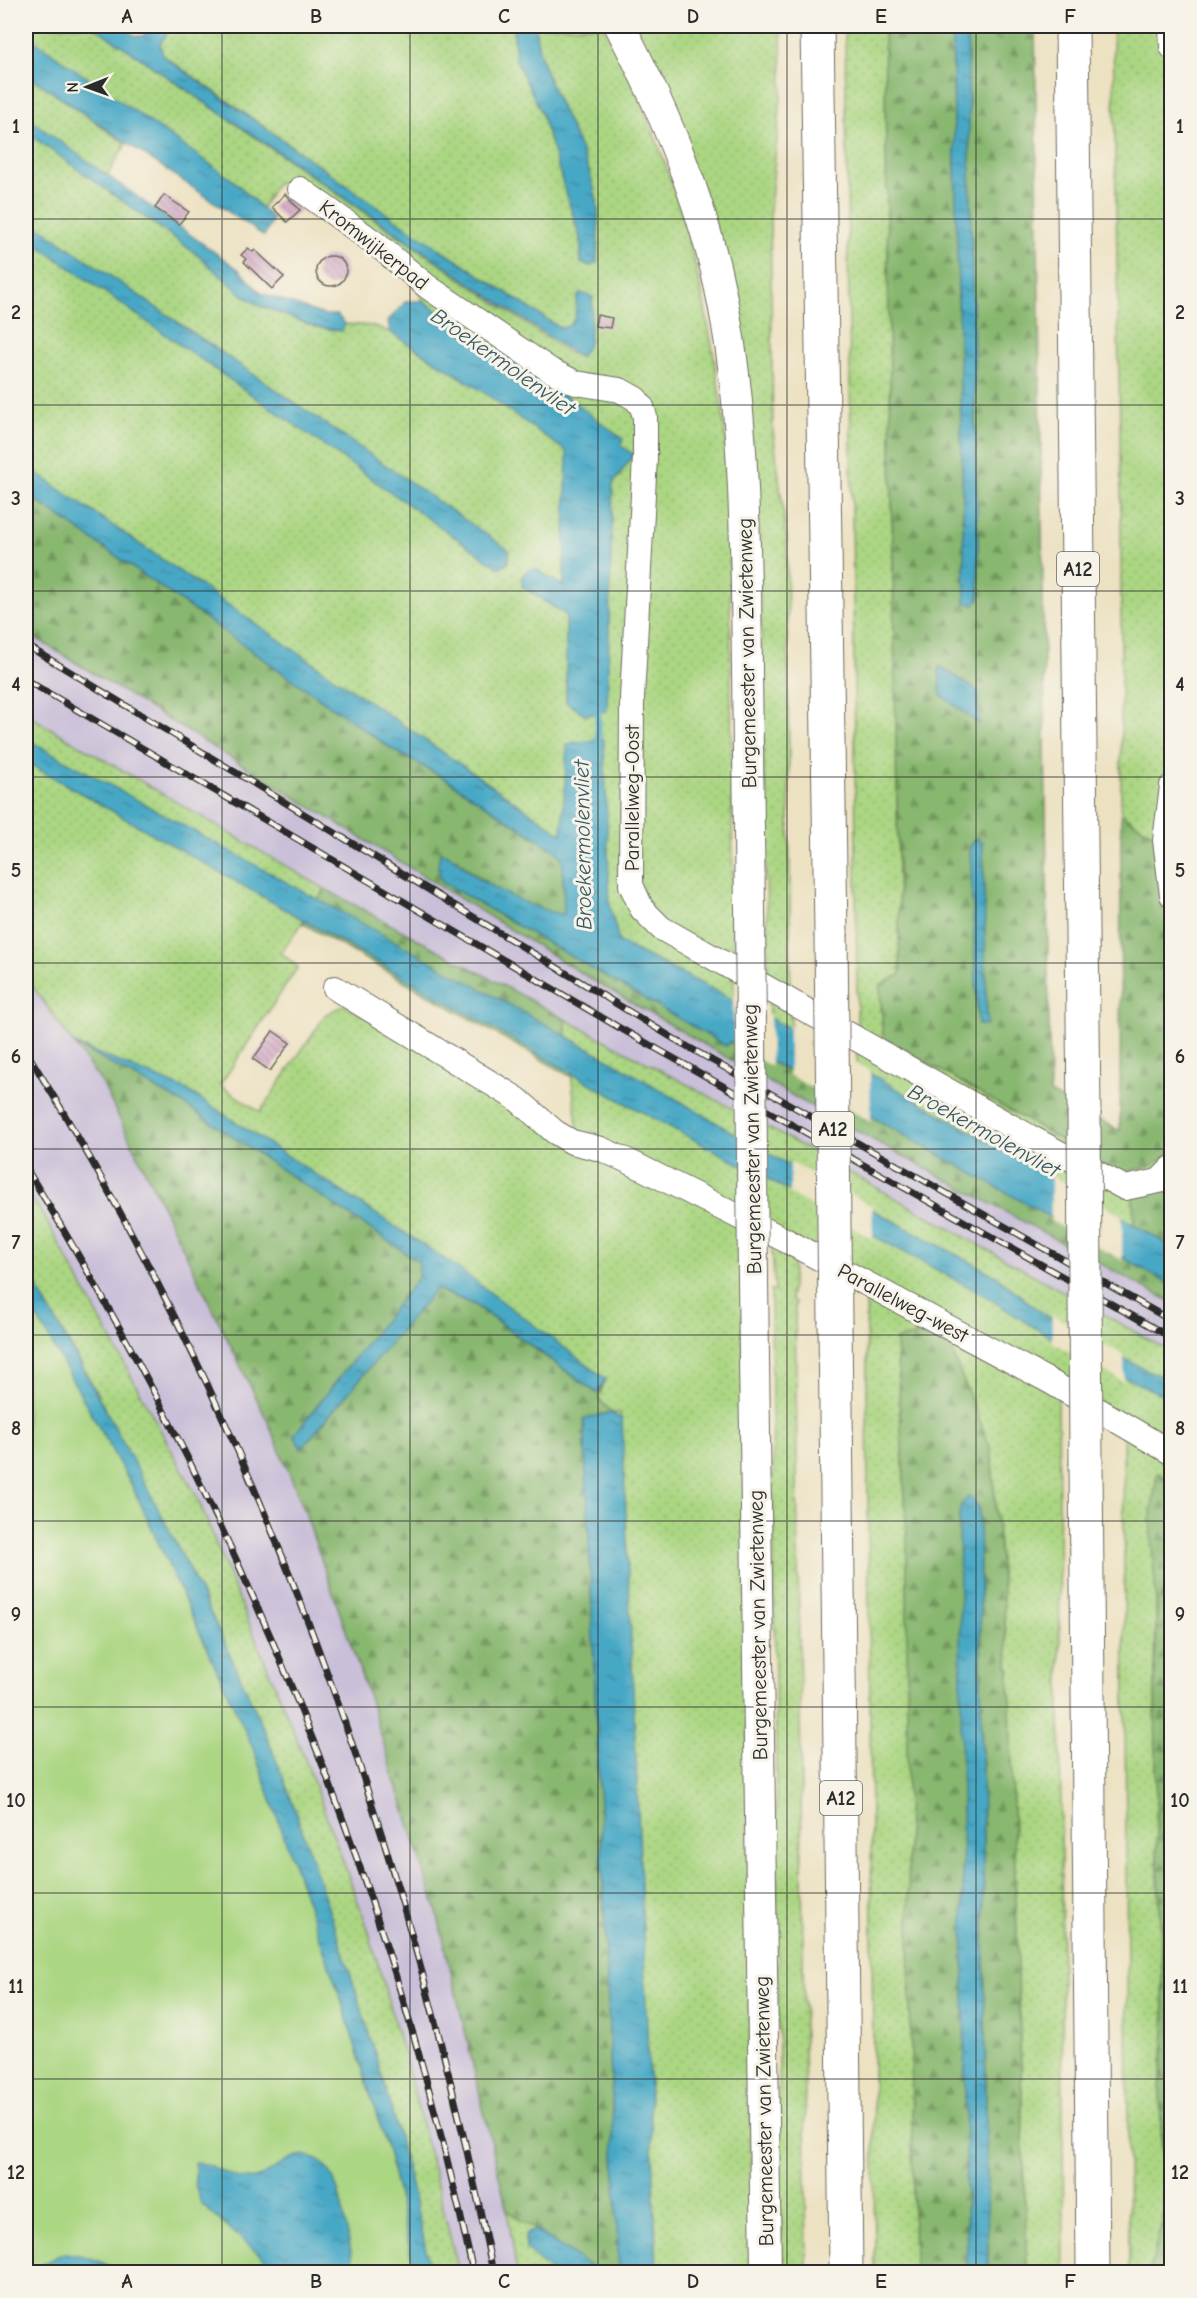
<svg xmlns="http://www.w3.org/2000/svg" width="1197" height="2298" viewBox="0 0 1197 2298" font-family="'Comic Neue',sans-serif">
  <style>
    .railway { fill: #c9bfd8 }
    .grass { fill: url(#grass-dots); stroke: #6b8056; stroke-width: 1.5 }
    .forest { fill: url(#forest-firs); stroke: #5a714e; stroke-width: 1.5; fill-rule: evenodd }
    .park { fill: #abd682; stroke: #6b8056; stroke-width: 1.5 }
    .water { fill: url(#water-ripples); stroke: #396a78; stroke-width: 1.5 }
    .pier { fill: #ece1c1 }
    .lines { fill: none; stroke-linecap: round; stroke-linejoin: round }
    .stream { stroke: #47a8c6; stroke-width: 7 }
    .building { fill: url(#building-back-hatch) }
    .minor-casing { stroke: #6f6b60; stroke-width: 26 }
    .major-casing { stroke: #6f6b60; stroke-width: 32 }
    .highway-casing { stroke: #6f6b60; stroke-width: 35 }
    .minor { stroke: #fff; stroke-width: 24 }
    .major { stroke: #fff; stroke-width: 30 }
    .highway { stroke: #fff; stroke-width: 33 }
    .rail-casing { stroke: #2b2b2b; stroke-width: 7 }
    .rail { stroke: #f7f3e8; stroke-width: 4.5; stroke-dasharray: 14; stroke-linecap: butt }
    .major-bridge-casing { stroke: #6f6b60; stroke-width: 32; stroke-linecap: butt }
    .highway-bridge-casing { stroke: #6f6b60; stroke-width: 35; stroke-linecap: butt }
    .major-bridge { stroke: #fff; stroke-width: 30 }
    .highway-bridge { stroke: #fff; stroke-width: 33 }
    .grid { fill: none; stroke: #2b2b2b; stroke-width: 1.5; stroke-opacity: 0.55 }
    .labels { text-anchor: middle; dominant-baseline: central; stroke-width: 6; stroke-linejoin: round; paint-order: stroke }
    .shield { fill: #f7f3e8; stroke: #686764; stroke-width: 1.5 }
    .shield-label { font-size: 20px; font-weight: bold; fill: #2b2b2b }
    .street-label { font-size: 21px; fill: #2b2b2b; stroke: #f7f3e8 }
    .water-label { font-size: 22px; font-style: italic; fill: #355761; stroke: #f7f3e8 }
    .neatline { fill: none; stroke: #2b2b2b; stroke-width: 2 }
    .grid-label { font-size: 20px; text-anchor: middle; font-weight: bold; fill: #2b2b2b }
  </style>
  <defs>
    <pattern id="grass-dots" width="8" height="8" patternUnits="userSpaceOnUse" patternTransform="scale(1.5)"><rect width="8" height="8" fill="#abd682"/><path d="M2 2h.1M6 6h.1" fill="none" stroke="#93b870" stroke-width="1.8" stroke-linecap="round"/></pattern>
    <pattern id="forest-firs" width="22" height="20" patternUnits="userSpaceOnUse" patternTransform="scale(1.5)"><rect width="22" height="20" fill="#88b770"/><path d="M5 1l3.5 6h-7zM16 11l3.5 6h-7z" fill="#6f955c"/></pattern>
    <pattern id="water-ripples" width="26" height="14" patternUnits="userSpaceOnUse" patternTransform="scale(1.5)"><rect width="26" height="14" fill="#47a8c6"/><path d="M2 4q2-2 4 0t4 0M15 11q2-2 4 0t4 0" fill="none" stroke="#3b89a1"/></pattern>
    <pattern id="building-back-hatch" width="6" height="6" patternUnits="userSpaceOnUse" patternTransform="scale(1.5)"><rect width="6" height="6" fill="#d2a8c4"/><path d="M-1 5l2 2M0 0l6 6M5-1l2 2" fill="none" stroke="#ab899f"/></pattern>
  </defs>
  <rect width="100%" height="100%" fill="#f7f3e8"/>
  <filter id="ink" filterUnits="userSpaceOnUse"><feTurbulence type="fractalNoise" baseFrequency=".0167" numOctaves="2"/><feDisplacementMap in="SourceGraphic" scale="12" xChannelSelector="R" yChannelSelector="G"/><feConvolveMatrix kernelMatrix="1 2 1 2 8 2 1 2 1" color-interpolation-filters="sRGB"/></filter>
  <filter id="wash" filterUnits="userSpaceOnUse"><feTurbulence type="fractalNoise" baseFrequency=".008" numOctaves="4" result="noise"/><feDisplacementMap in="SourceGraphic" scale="24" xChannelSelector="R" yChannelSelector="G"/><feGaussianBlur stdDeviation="1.35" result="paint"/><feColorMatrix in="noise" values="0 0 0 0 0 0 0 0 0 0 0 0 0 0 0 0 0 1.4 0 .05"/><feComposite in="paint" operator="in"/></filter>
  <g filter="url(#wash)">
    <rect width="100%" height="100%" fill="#ece1c1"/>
    <g class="railway">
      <polygon points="26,632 591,979 802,1101 1171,1302 1171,1352 802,1146 325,889 26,714"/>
      <polygon points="26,977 102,1083 268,1422 302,1504 368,1694 437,1913 507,2210 517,2272 415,2272 388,2151 86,1402 26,1297"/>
    </g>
    <g class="grass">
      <path d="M 26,26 L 93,26 L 570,354 L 574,321 L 570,326 L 560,328 L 400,223 L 163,55 L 160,44 L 172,26 L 513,26 L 516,60 L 541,112 L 581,241 L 581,263 L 597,203 L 585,164 L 541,64 L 535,26 L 603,26 C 680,162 713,314 729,468 L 734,1000 L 619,942 L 567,744 L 563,835 L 26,466 L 26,237 L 499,567 L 508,563 L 508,550 L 26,218 L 26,132 L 195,253 L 245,297 L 261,306 L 316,327 L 342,331 L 345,324 L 373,326 L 390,332 L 479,389 L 567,452 L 564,588 L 526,589 L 566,615 L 566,702 L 586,715 L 606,711 L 611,507 L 613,483 L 622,473 L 621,446 L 558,390 L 423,301 L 413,280 L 277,182 L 262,208 L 234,181 L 26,35 Z"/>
      <polygon points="636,26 781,26 782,88 770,209 773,430 787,541 791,1029 769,1018 759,529 682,123"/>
      <path d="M 845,26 L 884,26 L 900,975 L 880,985 L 883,1037 L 1033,1123 L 1165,1159 L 1171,1149 L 1171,1184 L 1133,1194 L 1134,1227 L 857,1067 C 857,720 849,373 845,26 Z"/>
      <polygon points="1113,26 1171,26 1171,938 1160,860 1160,838 1121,814 1121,491"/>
      <polygon points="26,74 126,144 107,176 26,117"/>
      <polygon points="26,714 325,889 318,900 26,739"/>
      <path d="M 26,762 L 305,919 L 281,953 L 298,967 L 220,1085 L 260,1112 L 326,1014 L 344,1005 L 578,1133 L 571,1072 L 984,1295 C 1044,1335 1104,1371 1171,1398 L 1171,1481 L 1158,1473 L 1155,1677 L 1157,1852 L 1165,2034 L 1160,2087 L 1163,2200 L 1166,2204 L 1150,2272 L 1129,2272 L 1123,1422 L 1058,1379 L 1064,2272 L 1027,2272 L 1009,1672 L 991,1449 L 896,1340 L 907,1533 L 914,2272 L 875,2272 L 866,1277 L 795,1239 L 791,1300 L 795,1303 L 807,2272 L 781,2272 L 771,1290 L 775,1291 L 770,1225 L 742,1210 L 752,2272 L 657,2272 L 620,1413 L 612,1413 L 598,1398 L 605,1379 L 447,1261 L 185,1089 L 74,1044 L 26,977 Z"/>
      <polygon points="565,1019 802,1146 1171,1352 1171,1381 1136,1365 1043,1314 996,1276 780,1160 567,1037"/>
      <polygon points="26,1190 45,1218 197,1497 305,1759 367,1926 408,2069 459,2272 431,2272 313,1862 265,1732 205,1601 147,1488 87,1374 26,1269"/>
      <polygon points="507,2210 535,2230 525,2235 552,2272 517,2272"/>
    </g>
    <g class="forest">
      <path d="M 884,26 L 952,26 L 965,601 L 974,605 L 979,600 L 967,26 L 1035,26 L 1050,1093 L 1120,1131 L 1121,814 L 1160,838 L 1160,860 L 1172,938 L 1171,1149 C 1159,1169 1138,1169 1117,1173 L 883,1037 L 880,985 L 900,975 ZM 939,667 L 940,667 L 979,723 L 941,695 ZM 977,838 L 983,843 L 986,1025 L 978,1024 L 970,846 Z"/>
      <path d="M 26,493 L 392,749 L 446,779 L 560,854 L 563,866 L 564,915 C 532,912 479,882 457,858 L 442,882 L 725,1045 L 730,1042 L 801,1077 L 1127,1260 L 1171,1285 L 1171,1302 L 802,1101 L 591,979 L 26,632 Z"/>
      <polygon points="325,889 565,1019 567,1037 318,900"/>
      <polygon points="305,919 571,1072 572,1077 302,923"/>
      <polygon points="74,1044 181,1102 419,1262 419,1278 301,1449 436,1289 474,1305 596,1393 606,1379 598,1398 612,1413 584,1418 619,2272 596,2272 507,2210 437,1912 368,1694 302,1504 268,1422 102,1083"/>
      <polygon points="1171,1184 1171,1246 1134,1227 1133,1194"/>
      <polygon points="921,1334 950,1347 991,1449 1009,1672 1027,2272 988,2272 979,1507 961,1505 967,2272 914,2272 907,1785 907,1533 896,1340"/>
      <polygon points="1157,1473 1172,1481 1171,2272 1150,2272 1166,2204 1163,2201 1160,2087 1165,2034 1157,1852 1155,1677 1157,1611 1150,1521"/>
    </g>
    <polygon class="park" points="26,1297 133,1488 253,1748 338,1990 388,2151 415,2272 26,2272"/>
    <g class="water">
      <path d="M 93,26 L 119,26 L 136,36 L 143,36 L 150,26 L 172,26 L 160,44 L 163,56 L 400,223 L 560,328 C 578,327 575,311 577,297 L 581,293 L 593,297 L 589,343 L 580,358 Z"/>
      <path d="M 513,26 L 535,26 C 541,89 587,140 597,203 C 600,222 597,244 597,263 L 590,266 L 581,263 L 581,241 L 541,112 L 516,60 Z"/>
      <polygon points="952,26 967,26 979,600 974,605 965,602"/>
      <polygon points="26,35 234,181 273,219 264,236 26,74"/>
      <polygon points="26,117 238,269 261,293 324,315 337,315 345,324 342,331 316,327 261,306 245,297 195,253 26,132"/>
      <polygon points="26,218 509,550 508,563 499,568 26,237"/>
      <polygon points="406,301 423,301 558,390 623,439 621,446 634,455 613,483 607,711 586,715 566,702 566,615 522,586 522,576 528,570 536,569 564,587 567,452 479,389 390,332 388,321"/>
      <path d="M 26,466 L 562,834 L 567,744 L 604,739 L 610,906 L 619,942 L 801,1034 L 1171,1246 L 1171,1285 L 801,1077 L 731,1042 L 726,1046 L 442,882 L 438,868 L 440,852 C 459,859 457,862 471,873 C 487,886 544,914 564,914 L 563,866 L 560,854 L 446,779 L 392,749 L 26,493 Z"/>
      <polygon points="939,666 978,691 979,724 941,695"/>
      <path d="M 26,739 L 601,1055 L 780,1160 L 996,1276 L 1043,1314 L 1136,1365 L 1171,1381 L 1171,1398 C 1104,1371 1044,1335 984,1295 L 614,1097 L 26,762 Z"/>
      <polygon points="978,838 983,843 987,1025 978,1025 970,846"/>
      <polygon points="74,1044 185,1089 448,1261 606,1379 597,1393 475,1305 436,1289 301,1449 294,1435 418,1278 419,1262 181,1102"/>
      <path d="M 26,1269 C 112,1418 195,1571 264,1730 C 289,1788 309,1850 329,1910 C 370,2029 405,2149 431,2272 L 415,2272 L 388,2151 L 338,1990 L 253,1748 L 133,1488 L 26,1297 Z"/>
      <polygon points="612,1413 622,1419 657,2272 619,2272 584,1418"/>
      <polygon points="969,1496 979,1507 988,2272 967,2272 959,1515 961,1505"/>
      <path d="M 304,2155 C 313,2157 322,2162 328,2169 C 341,2184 350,2250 355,2272 L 275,2272 L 274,2267 L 201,2204 L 195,2184 L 195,2162 C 214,2163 230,2180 248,2179 C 269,2178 284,2156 304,2155 Z"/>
      <polygon points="535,2230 596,2270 596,2272 552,2272 526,2250 525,2235"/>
      <path d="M 64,2253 C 85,2255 101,2260 118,2272 L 32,2272 L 44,2263 Z"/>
    </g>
    <g class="pier">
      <polygon points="733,996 770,1015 771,1066 734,1047"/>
      <polygon points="789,1025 870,1071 871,1122 789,1075"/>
      <polygon points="790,1162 872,1206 873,1239 790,1194"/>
      <polygon points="1051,1175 1122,1216 1122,1260 1051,1221"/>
      <polygon points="1052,1315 1124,1355 1124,1382 1052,1342"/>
    </g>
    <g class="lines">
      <polyline class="stream" points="598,706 598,749"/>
    </g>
    <g id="blocks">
      <g class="building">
        <polygon points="285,194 300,210 287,222 272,207"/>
        <polygon points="164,195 189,212 179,224 155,208"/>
        <polygon points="248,248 253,252 255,250 284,277 272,289 244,262 246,259 241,255"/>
        <circle cx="331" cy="271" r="15"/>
        <polygon points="597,315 612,318 610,328 595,326"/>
        <polygon points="273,1031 290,1043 270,1071 253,1059"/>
      </g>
    </g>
  </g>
  <g filter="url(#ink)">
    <use href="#blocks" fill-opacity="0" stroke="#6f6b60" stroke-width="1.5"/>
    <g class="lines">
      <defs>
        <g id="minor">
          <polyline points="1171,26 1172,47"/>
          <polyline points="300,189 375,243 428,287 550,370 576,383 620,390 636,399 642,407 645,417 645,458 632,698 631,885 642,909 661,928 1030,1137 1125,1188 1159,1181 1172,1168"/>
          <polyline points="1172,786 1165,840 1172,895"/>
          <polyline points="335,988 517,1099 555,1132 572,1142 601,1149 630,1162 785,1240 1049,1381 1172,1453"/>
        </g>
        <g id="major">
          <path d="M 620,26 C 663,109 701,197 720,289 C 741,387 744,487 746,588 C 748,695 749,803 750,911"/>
          <polyline points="753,1281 766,2272"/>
        </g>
        <g id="highway">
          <polyline points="817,26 831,934"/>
          <polyline points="1072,26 1084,1112"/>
          <polyline points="835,1323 846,2272"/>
          <polyline points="1086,1465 1093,2272"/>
        </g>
      </defs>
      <use href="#minor" class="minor-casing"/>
      <use href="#major" class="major-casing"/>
      <use href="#highway" class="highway-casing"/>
      <use href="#minor" class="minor"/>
      <use href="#major" class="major"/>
      <use href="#highway" class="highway"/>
      <defs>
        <g id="rail">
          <polyline points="26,645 676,1040 1172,1321"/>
          <polyline points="26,680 618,1027 1172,1338"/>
          <path d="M 26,1051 C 262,1429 405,1837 493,2272"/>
          <path d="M 26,1168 C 236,1507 390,1881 473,2272"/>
        </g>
      </defs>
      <use href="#rail" class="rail-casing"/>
      <use href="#rail" class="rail"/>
      <defs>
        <polyline id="major-bridge" points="750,911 753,1281"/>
        <g id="highway-bridge">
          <polyline points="831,934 835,1323"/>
          <polyline points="1084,1112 1086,1465"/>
        </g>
      </defs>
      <use href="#major-bridge" class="major-bridge-casing"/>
      <use href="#highway-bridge" class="highway-bridge-casing"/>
      <use href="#major-bridge" class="major-bridge"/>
      <use href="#highway-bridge" class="highway-bridge"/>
    </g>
  </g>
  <path class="grid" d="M 222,26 L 222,2272M 410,26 L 410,2272M 598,26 L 598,2272M 787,26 L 787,2272M 976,26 L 976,2272M 26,219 L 1172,219M 26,405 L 1172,405M 26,591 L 1172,591M 26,777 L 1172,777M 26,963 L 1172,963M 26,1149 L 1172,1149M 26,1335 L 1172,1335M 26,1521 L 1172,1521M 26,1707 L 1172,1707M 26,1893 L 1172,1893M 26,2079 L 1172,2079"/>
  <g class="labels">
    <g class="shield">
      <rect x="1057" y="552" width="42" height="34" rx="4.5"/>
      <rect x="812" y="1112" width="42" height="34" rx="4.5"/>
      <rect x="820" y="1781" width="42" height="34" rx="4.5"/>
    </g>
    <g class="shield-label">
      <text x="1078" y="569">A12</text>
      <text x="833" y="1129">A12</text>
      <text x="841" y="1798">A12</text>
    </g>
    <g class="street-label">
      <text transform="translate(374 245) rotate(38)">Kromwijkerpad</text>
      <text transform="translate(747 653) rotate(-91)">Burgemeester van Zwietenweg</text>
      <text transform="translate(632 798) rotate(-90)">Parallelweg-Oost</text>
      <text transform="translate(752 1139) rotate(-91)">Burgemeester van Zwietenweg</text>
      <text transform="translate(903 1303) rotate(28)">Parallelweg-west</text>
      <text transform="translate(758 1625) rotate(-91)">Burgemeester van Zwietenweg</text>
      <text transform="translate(764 2111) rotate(-91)">Burgemeester van Zwietenweg</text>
    </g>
    <g class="water-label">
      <text transform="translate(503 362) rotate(35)">Broekermolenvliet</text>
      <text transform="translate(583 845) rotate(-91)">Broekermolenvliet</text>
      <text transform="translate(984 1131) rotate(29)">Broekermolenvliet</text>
    </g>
  </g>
  <rect width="1197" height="2298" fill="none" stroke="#f7f3e8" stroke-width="66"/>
  <g transform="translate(87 87) rotate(269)" stroke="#f7f3e8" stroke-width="4.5" paint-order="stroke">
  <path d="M0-4.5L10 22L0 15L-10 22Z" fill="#2b2b2b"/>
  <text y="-9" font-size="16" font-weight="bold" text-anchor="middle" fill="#2b2b2b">N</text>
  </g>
  <rect x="33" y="33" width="1131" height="2232" class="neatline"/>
  <g class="grid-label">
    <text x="127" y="23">A</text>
    <text x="316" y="23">B</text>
    <text x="504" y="23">C</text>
    <text x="693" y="23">D</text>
    <text x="881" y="23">E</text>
    <text x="1070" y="23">F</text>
    <text x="16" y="133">1</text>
    <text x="1180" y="133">1</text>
    <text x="16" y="319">2</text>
    <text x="1180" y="319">2</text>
    <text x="16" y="505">3</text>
    <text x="1180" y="505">3</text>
    <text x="16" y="691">4</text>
    <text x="1180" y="691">4</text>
    <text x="16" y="877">5</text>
    <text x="1180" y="877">5</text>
    <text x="16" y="1063">6</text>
    <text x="1180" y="1063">6</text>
    <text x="16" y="1249">7</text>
    <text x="1180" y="1249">7</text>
    <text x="16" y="1435">8</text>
    <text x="1180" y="1435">8</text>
    <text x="16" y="1621">9</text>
    <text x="1180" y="1621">9</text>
    <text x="16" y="1807">10</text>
    <text x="1180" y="1807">10</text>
    <text x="16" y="1993">11</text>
    <text x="1180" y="1993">11</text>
    <text x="16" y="2179">12</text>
    <text x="1180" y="2179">12</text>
    <text x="127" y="2288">A</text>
    <text x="316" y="2288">B</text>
    <text x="504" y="2288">C</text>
    <text x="693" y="2288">D</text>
    <text x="881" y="2288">E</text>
    <text x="1070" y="2288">F</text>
  </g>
</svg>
